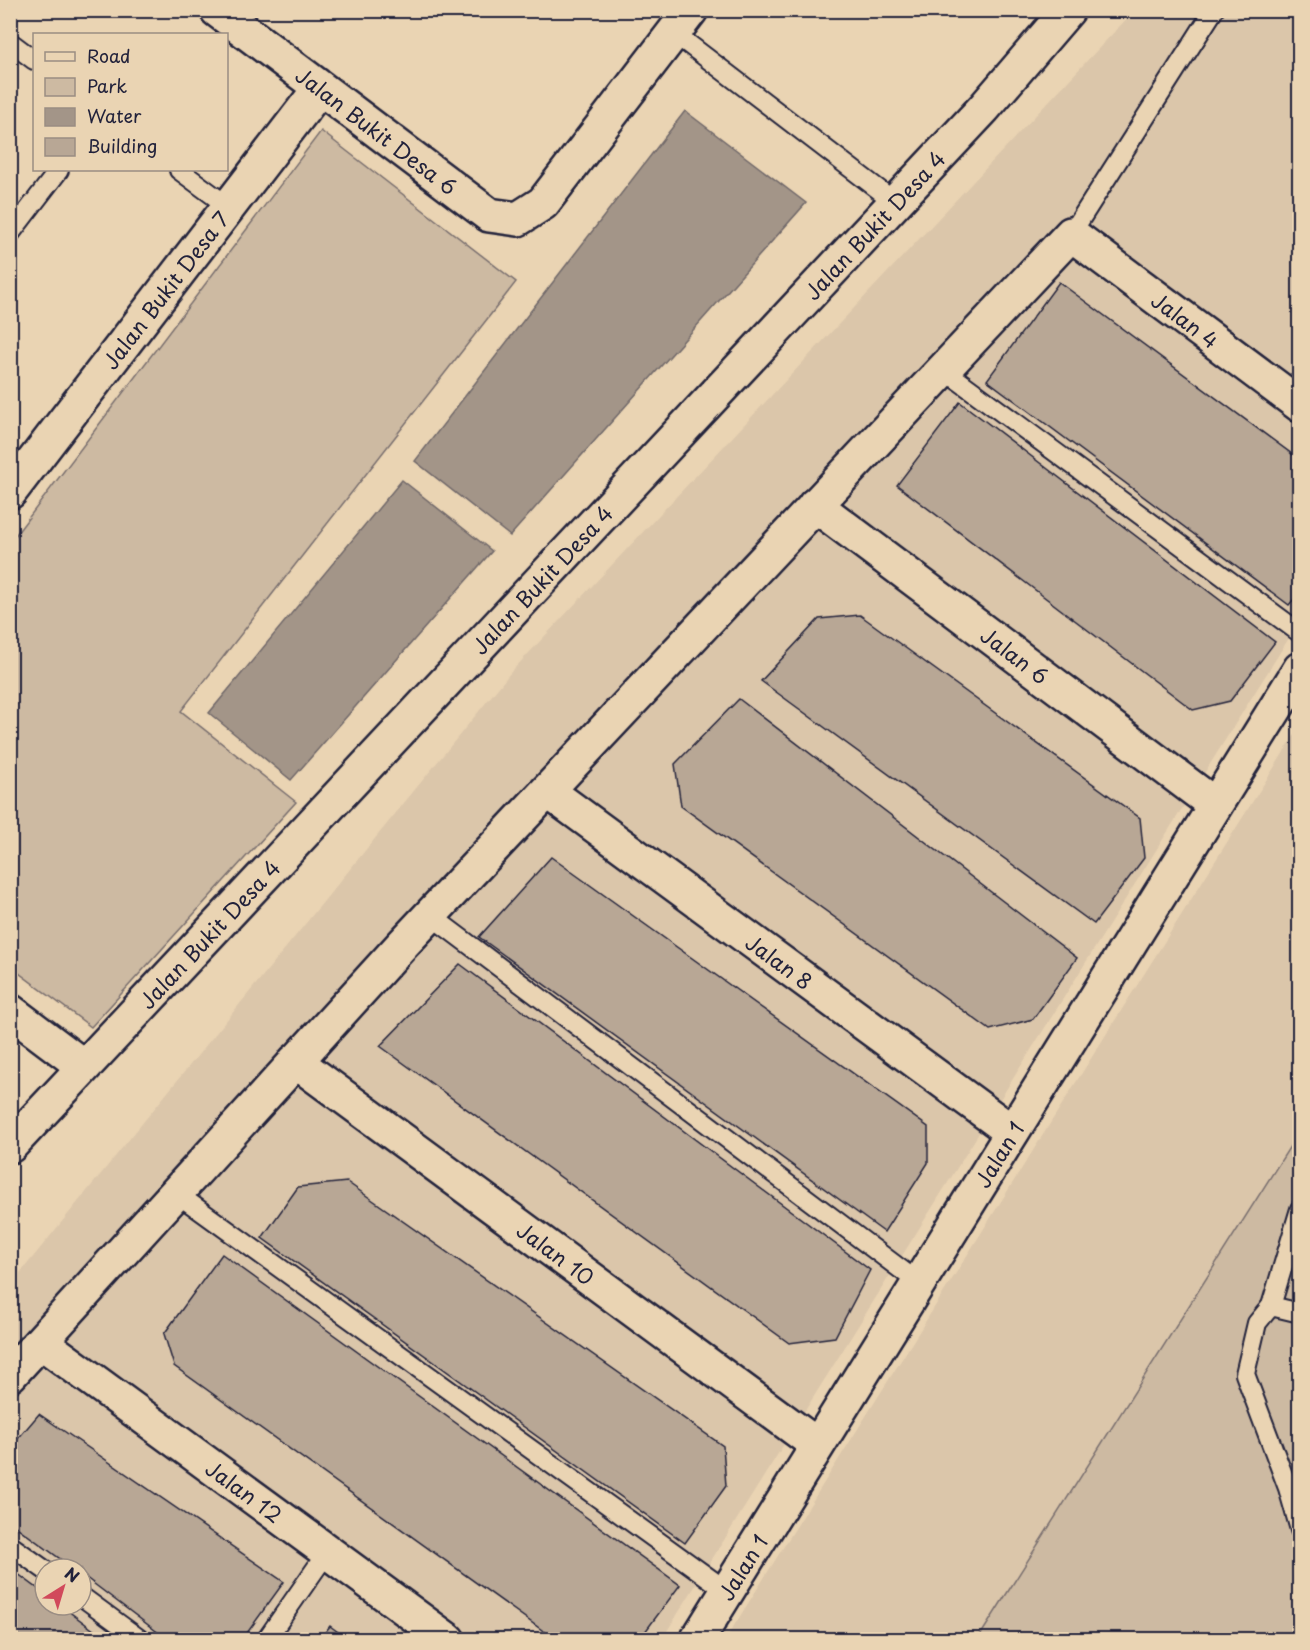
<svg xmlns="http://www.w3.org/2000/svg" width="1310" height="1650" viewBox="0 0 1310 1650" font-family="'Playpen Sans',sans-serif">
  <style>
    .built { fill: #dbc6aa; fill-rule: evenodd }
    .green { fill: #cdbaa2; stroke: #786e6e; stroke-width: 1.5 }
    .water { fill: #a39588; stroke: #6f6769; stroke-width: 1.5 }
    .building { fill: #b8a795; stroke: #22223b; stroke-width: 1.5 }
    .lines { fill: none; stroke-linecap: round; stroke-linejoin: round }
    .lane-casing { stroke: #22223b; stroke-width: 22 }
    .street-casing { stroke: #22223b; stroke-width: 38 }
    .secondary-casing { stroke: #22223b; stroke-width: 38 }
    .lane { stroke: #ead4b3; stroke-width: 18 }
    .street { stroke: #ead4b3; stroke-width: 33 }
    .secondary { stroke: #ead4b3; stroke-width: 33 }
    .labels { text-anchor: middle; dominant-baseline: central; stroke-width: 6; stroke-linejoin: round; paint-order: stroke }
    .street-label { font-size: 21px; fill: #22223b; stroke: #ead4b3 }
  </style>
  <rect width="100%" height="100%" fill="#ead4b3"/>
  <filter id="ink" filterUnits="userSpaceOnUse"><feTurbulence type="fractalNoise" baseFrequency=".0167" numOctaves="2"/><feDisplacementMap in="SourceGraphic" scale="12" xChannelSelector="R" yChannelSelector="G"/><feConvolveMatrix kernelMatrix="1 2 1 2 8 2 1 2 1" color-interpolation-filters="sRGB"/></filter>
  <g filter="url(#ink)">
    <g class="built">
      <path d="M 1134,11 L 1299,11 L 1299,622 L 662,1639 L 11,1640 L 11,1284 L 511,672 ZM 45,1569 L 81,1569 L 81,1605 L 45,1605 Z"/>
      <polygon points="1299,728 1299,1132 978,1639 725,1640"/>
    </g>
    <g class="green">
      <polygon points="321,131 516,282 181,711 296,802 91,1027 11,967 11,541"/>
      <polygon points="1299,1132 1299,1639 978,1639"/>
    </g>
    <g class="water">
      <polygon points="685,111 806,203 510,536 415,461"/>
      <polygon points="402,480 492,551 291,780 209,713"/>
    </g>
    <g class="building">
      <polygon points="1059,282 1300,460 1300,592 1289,605 987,380"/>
      <polygon points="960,402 1275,642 1230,701 1193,710 897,485"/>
      <polygon points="860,615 1140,818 1144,858 1094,924 761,681 819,619"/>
      <polygon points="739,699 1077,958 1033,1019 990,1030 681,806 675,764"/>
      <polygon points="551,857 928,1127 928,1163 884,1232 479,937"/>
      <polygon points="460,964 870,1270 835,1337 789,1343 380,1046"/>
      <polygon points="347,1182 723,1446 726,1486 685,1543 262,1238 298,1187"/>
      <polygon points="222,1254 680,1585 639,1640 556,1640 174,1366 164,1334"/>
      <polygon points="39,1414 284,1582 242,1640 168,1640 81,1574 81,1569 74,1569 10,1522 10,1448"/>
      <polygon points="10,1568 45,1594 45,1605 60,1605 107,1640 10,1640"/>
      <polygon points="330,1626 349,1640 319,1640"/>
    </g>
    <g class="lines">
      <defs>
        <g id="lane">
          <polyline points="674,33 895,202"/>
          <polyline points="10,42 34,60"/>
          <polyline points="179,170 229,207"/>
          <polyline points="10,234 59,170"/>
          <polyline points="1071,234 1214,10"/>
          <polyline points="943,369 1300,633"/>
          <polyline points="430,915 919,1283"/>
          <polyline points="176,1193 727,1591"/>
          <polyline points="1271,1306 1300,1209"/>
          <polyline points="1300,1313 1271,1306 1257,1323 1245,1374 1288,1488 1300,1530"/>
          <polyline points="10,1545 45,1570"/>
          <polyline points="81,1596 141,1640"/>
          <polyline points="266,1640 328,1551"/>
        </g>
        <g id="street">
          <path id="s1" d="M 217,10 L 489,215 L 518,219 L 543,203 L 691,10"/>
          <path id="s2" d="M 10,492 L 320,88"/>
          <path id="s3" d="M 815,505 L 1215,805"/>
          <path id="s4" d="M 549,792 L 1012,1132"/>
          <polyline points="10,1011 83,1066"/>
          <path id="s5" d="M 295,1061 L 817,1445"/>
          <path id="s6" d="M 10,1146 L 984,108 L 1068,10"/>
          <path id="s7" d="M 41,1342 L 448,1640"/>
          <path id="s8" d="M 10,1375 L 401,946 L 1071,234 L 1300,405"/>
        </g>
        <g id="secondary">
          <path id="s9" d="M 697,1640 L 1300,669"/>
        </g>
      </defs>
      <use href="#lane" class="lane-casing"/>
      <use href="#street" class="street-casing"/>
      <use href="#secondary" class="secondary-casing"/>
      <use href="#lane" class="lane"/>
      <use href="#street" class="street"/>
      <use href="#secondary" class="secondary"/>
    </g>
  </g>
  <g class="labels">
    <g class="street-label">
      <text stroke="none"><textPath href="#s1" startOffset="200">Jalan Bukit Desa 6</textPath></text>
      <text stroke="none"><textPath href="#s6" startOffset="1263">Jalan Bukit Desa 4</textPath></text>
      <text stroke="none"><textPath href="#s2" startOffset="255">Jalan Bukit Desa 7</textPath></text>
      <text stroke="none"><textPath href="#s8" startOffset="1701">Jalan 4</textPath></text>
      <text stroke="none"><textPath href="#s6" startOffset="777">Jalan Bukit Desa 4</textPath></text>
      <text stroke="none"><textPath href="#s3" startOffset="250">Jalan 6</textPath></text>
      <text stroke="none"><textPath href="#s6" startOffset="291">Jalan Bukit Desa 4</textPath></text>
      <text stroke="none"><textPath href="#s4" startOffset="286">Jalan 8</textPath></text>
      <text stroke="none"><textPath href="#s9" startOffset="572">Jalan 1</textPath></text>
      <text stroke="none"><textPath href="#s5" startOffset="324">Jalan 10</textPath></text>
      <text stroke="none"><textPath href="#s7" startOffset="252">Jalan 12</textPath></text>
      <text stroke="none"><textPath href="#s9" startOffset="86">Jalan 1</textPath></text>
    </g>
  </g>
  <rect width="1310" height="1650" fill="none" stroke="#ead4b3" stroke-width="36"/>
  <rect x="18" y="18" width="1274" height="1614" fill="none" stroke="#22223b" stroke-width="2" filter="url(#ink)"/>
  <rect x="33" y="33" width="195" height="138" fill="#ead4b3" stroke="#9a8d83" stroke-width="1.5"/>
  <rect x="45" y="52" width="30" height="9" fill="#ead4b3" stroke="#9a8d83" stroke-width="1.5"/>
  <text x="87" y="63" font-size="18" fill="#22223b">Road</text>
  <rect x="45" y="78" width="30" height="18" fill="#cdbaa2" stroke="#9a8d83" stroke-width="1.5"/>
  <text x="87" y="93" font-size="18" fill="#22223b">Park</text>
  <rect x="45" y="108" width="30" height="18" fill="#a39588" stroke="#9a8d83" stroke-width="1.5"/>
  <text x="87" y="123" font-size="18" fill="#22223b">Water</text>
  <rect x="45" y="138" width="30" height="18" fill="#b8a795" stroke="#9a8d83" stroke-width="1.5"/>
  <text x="87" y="153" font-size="18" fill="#22223b">Building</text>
  <g transform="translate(63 1587) rotate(37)"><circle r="28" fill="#ead4b3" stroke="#9a8d83" stroke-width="1.5"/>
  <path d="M0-4.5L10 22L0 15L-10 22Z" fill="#d1495b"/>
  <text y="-9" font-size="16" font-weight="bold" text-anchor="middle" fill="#22223b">N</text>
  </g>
</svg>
